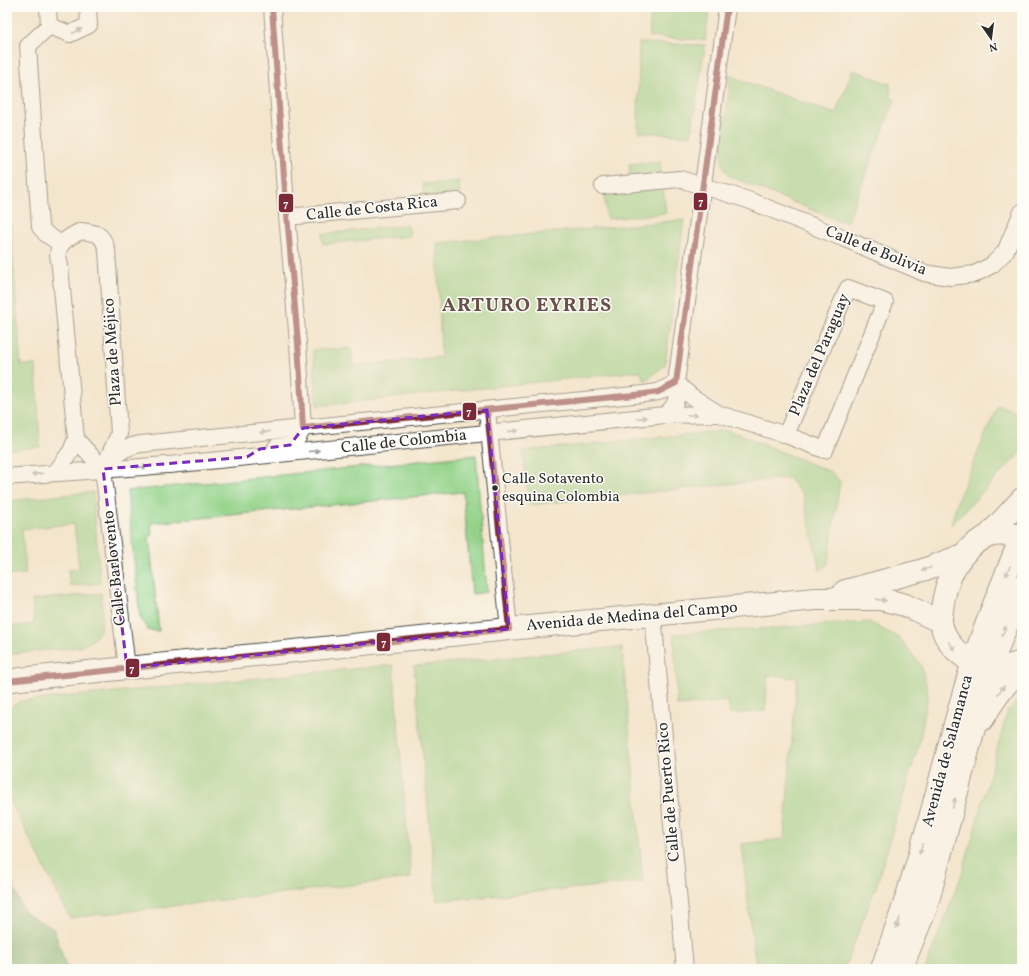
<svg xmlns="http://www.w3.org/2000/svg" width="1029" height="976" viewBox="0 0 1029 976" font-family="Vollkorn,serif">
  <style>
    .green { fill: #93d288; stroke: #5f7e5a }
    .forest { fill: #76b474; stroke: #507050 }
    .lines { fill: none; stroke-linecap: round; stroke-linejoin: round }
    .street-casing { stroke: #494743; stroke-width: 18 }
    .secondary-casing { stroke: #494743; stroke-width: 24 }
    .highway-casing { stroke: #494743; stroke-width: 24 }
    .street { stroke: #fff; stroke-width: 16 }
    .secondary { stroke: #fff; stroke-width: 22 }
    .highway { stroke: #fff; stroke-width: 22 }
    .bus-1-casing { stroke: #fdfcf7; stroke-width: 9 }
    .bus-1 { stroke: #7a2b37; stroke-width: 6 }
    .oneway { fill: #a0a0a0 }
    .marked { fill: none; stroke: #7b2cbf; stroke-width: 3; stroke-dasharray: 8 5; stroke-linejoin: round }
    .bus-dot { fill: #2b2b2b; stroke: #fdfcf7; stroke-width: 1.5 }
    .labels { text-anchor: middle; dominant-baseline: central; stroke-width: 3; stroke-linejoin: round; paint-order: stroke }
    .bus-label { font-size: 15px; fill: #2b2b2b; stroke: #fdfcf7; text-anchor: start }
    .street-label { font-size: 16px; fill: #2b2b2b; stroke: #fdfcf7 }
    .district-label { font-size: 20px; font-weight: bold; letter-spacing: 1px; fill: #6a504a; stroke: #fdfcf7 }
    .line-badge { stroke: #fdfcf7; stroke-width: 1.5 }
    .badge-label { font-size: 11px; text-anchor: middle; font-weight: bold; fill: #fff }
  </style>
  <rect width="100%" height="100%" fill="#fdfcf7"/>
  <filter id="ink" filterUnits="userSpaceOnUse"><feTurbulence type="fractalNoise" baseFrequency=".025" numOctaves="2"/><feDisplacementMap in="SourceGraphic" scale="8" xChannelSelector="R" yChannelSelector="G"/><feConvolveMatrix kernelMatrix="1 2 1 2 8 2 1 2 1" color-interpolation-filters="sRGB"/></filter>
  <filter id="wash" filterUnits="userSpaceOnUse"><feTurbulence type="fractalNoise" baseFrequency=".012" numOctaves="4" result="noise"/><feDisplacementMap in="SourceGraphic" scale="16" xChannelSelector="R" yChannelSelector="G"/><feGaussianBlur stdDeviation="0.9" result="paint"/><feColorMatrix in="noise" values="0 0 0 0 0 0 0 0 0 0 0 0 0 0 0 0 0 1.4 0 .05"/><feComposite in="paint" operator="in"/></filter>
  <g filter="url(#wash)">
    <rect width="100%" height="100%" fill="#f4e6cd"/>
    <g class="green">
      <polygon points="651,7 710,7 705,40 649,37"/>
      <polygon points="639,43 705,45 691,136 638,132"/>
      <polygon points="853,70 890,84 891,98 895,100 847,222 834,219 729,176 724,168 721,156 731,73 738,79 835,114"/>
      <polygon points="7,143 11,232 21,365 36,365 40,447 7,450"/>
      <polygon points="660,161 661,173 630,176 629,164"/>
      <polygon points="459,181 460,193 424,197 422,184"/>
      <polygon points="663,188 666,213 607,219 604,193"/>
      <polygon points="684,220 665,365 645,381 640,371 317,406 313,350 351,348 353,366 441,357 437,243"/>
      <polygon points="408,225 410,236 323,244 322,234"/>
      <polygon points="998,405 1022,415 1022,451 951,525 958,499"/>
      <polygon points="728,430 831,472 840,481 828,564 820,571 803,495 788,478 529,505 523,451"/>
      <polygon points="476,455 487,592 472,594 463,492 151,523 152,536 149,536 159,631 148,630 140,617 127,491"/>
      <polygon points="93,492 100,583 70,586 68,570 79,569 74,524 22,529 26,574 7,576 7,501"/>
      <path d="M 101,593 C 103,618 107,636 80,647 L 7,654 L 7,627 L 34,624 L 32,600 Z"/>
      <polygon points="869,622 899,638 921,665 928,693 920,740 876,887 844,969 756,969 748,903 742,844 784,839 797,678 768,675 765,711 730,714 728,701 677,706 674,634"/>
      <polygon points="622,647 643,882 437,901 414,666"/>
      <polygon points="393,665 411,878 70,918 7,794 7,708 21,701"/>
      <polygon points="1022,696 1022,969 925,969 962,874 1008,710"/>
    </g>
    <polygon class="forest" points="7,870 24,912 54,929 67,969 7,969"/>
  </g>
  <g filter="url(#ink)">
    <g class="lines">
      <defs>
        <g id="street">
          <polyline points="48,7 49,26"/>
          <path d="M 272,7 L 285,191 L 298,343 L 303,428 C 296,443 293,446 276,447"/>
          <polyline points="49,26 28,46 40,227 46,234 61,244"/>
          <polyline points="49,26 70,34 89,25 88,7"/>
          <polyline points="603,186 680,179 748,200 850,241 924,273 950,277 975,274 992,265 1005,252 1022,212"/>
          <polyline points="287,217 458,201"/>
          <path d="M 81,231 C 97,233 102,233 107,250 L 119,434 L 103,469 L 76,439 L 60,267 C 60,263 58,258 58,254 C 58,242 71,236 81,231 Z"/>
          <polygon points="848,288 885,302 825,450 786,435"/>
          <polyline points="676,383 691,396 719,414 786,435"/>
          <polyline points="487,410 509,629"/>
          <polyline points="665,415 719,414"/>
          <path d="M 103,469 C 118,455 121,447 141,444 L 644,394 L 658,392 L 676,383"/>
          <polyline points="103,469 127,668"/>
          <polyline points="56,472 71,451 76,439"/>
          <path d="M 7,477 C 64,472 122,469 179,464 C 341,449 503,432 665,415 C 677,405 678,398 676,383 L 727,7"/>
          <polyline points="653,615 685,969"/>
        </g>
        <g id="secondary">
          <path d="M 1022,535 C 1012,535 994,533 986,537 C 958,550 945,582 942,610 C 942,614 940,619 941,622 C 944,645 967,664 989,668 C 1000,669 1012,665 1022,662"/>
          <polyline points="845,591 923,570 963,555"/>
          <polyline points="7,681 20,679 509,629 815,599 881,599 905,605 941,622"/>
        </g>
        <g id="highway">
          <polyline points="987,537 1022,499"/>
          <path d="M 983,719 C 993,700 1006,683 1022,668"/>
          <path d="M 882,969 C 891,941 902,914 910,886 C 934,813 949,738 972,665 C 986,621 1005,578 1022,535"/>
          <polyline points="901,969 926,908 990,668 1022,586"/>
        </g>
      </defs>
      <use href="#street" class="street-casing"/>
      <use href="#secondary" class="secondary-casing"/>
      <use href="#highway" class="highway-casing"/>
      <use href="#street" class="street"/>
      <use href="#secondary" class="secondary"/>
      <use href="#highway" class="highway"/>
      <defs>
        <g id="bus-1">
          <polyline points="272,7 285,191 298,343 303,428 644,394 658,392 676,383 727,7"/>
          <polyline points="487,410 509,629"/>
          <polyline points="7,681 509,629"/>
        </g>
      </defs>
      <use href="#bus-1" class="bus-1-casing"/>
      <use href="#bus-1" class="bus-1"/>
    </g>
    <defs><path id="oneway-solid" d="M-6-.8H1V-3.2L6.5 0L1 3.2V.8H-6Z"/></defs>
    <g class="oneway">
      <use href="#oneway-solid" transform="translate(77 31) rotate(-28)"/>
      <use href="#oneway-solid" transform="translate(692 415) rotate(-1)"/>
      <use href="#oneway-solid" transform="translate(642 418) rotate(-6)"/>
      <use href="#oneway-solid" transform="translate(513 431) rotate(-6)"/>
      <use href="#oneway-solid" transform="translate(265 432) rotate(174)"/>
      <use href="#oneway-solid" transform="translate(314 451) rotate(-6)"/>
      <use href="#oneway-solid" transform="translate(142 467) rotate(-4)"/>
      <use href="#oneway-solid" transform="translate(37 474) rotate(174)"/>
      <use href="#oneway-solid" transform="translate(926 569) rotate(162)"/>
      <use href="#oneway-solid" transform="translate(1008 571) rotate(112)"/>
      <use href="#oneway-solid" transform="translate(881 600) rotate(8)"/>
      <use href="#oneway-solid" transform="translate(1004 631) rotate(-69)"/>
      <use href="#oneway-solid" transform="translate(952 646) rotate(51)"/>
      <use href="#oneway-solid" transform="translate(1001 690) rotate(-52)"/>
      <use href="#oneway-solid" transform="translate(954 803) rotate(-75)"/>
      <use href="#oneway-solid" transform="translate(921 849) rotate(106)"/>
      <use href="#oneway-solid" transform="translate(898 923) rotate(109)"/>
    </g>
  </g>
  <path d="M0 0H1029V976H0ZM 487,410 L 509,629 L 127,668 L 103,469 L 247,457 L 260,449 L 290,445 L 303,428 Z" fill="#f4e6cd" fill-opacity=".55" fill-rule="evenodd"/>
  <path class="marked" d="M 487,410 L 509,629 L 127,668 L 103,469 L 247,457 L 260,449 L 290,445 L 303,428 Z"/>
  <circle class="bus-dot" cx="495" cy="488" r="3.5"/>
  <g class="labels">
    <g class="bus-label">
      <text x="502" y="479">Calle Sotavento<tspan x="502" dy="18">esquina Colombia</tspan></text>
    </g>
    <g class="street-label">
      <text transform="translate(372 209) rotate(-6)">Calle de Costa Rica</text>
      <text transform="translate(876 251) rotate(22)">Calle de Bolivia</text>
      <text transform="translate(113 352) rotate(-94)">Plaza de Méjico</text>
      <text transform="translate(820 355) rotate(-67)">Plaza del Paraguay</text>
      <text transform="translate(404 442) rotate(-6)">Calle de Colombia</text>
      <text transform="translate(115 568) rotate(-96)">Calle Barlovento</text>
      <text transform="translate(632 617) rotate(-5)">Avenida de Medina del Campo</text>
      <text transform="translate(948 751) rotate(-75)">Avenida de Salamanca</text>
      <text transform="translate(669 792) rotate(-95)">Calle de Puerto Rico</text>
    </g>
    <g class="district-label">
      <text x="527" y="306">ARTURO EYRIES</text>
    </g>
  </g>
  <g class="line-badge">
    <rect x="693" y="192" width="15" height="19" rx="4" fill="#7a2b37"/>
    <rect x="278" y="193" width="16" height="20" rx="4" fill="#7a2b37"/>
    <rect x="462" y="402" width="15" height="19" rx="4" fill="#7a2b37"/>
    <rect x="376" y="632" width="15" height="20" rx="4" fill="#7a2b37"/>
    <rect x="125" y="658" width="15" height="20" rx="4" fill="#7a2b37"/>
  </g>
  <g class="badge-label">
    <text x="701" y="205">7</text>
    <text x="286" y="207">7</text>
    <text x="469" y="415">7</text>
    <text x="384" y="646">7</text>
    <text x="132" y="672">7</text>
  </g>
  <rect width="1029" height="976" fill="none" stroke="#fdfcf7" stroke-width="24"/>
  <g transform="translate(991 38) rotate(166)" stroke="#fdfcf7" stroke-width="3" paint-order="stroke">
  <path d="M0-3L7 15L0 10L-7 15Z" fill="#2b2b2b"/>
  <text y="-6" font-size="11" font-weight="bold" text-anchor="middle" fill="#2b2b2b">N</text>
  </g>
</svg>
